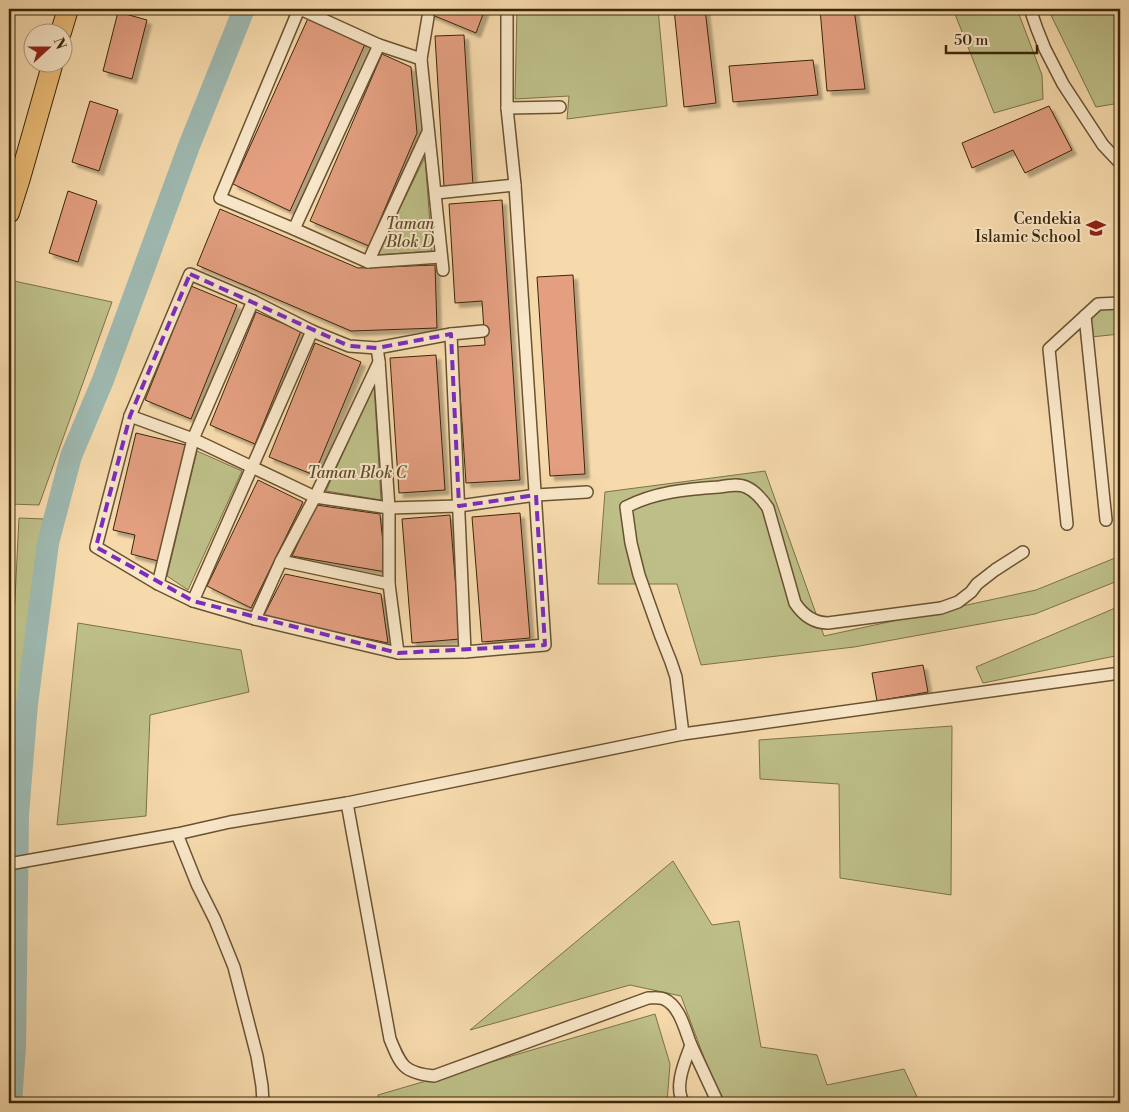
<svg xmlns="http://www.w3.org/2000/svg" width="1129" height="1112" viewBox="0 0 1129 1112" font-family="'Libre Bodoni',serif">
  <style>
    .green { fill: #bebf88; stroke: #7c7248 }
    .lines { fill: none; stroke-linecap: round; stroke-linejoin: round }
    .river { stroke: #9eb9b1; stroke-width: 22 }
    .building { fill: #e39f80; stroke: #3a2609; filter: url(#shadow) }
    .minor-casing { stroke: #695332; stroke-width: 14 }
    .trunk-casing { stroke: #3a2609; stroke-width: 22 }
    .minor { stroke: #f9e7c9; stroke-width: 11 }
    .trunk { stroke: #ebbd76; stroke-width: 20 }
    .marked { fill: none; stroke: #7b2cbf; stroke-width: 4; stroke-dasharray: 10 6; stroke-linejoin: round }
    .labels { text-anchor: middle; dominant-baseline: central; stroke-width: 4; stroke-linejoin: round; paint-order: stroke }
    .poi-label { font-size: 16px; fill: #3a2609; stroke: #f9e7c9; text-anchor: end }
    .park-label { font-size: 16px; font-style: italic; fill: #5b4c29; stroke: #f9e7c9 }
  </style>
  <defs>
    <filter id="shadow"><feDropShadow dx="4.5" dy="4.5" stdDeviation="1" flood-color="#0004"/></filter>
  </defs>
  <rect width="100%" height="100%" fill="#f6daac"/>
  <filter id="stains"><feTurbulence type="fractalNoise" baseFrequency=".004" numOctaves="4"/><feColorMatrix values="0 0 0 0 .2 0 0 0 0 .09 0 0 0 0 .02 0 0 0 .5 -.17"/></filter>
  <radialGradient id="worn" r=".72"><stop offset=".6" stop-color="#630" stop-opacity="0"/><stop offset="1" stop-color="#630" stop-opacity=".3"/></radialGradient>
  <g class="green">
    <polygon points="517,9 658,9 667,106 567,119 569,96 515,99"/>
    <polygon points="953,9 1017,9 1042,75 1043,99 994,113"/>
    <polygon points="1048,9 1120,9 1120,103 1096,107"/>
    <polygon points="425,157 432,251 377,255"/>
    <polygon points="14,281 112,302 39,505 9,504 9,298"/>
    <polygon points="1120,307 1120,334 1091,337 1090,318 1100,308"/>
    <polygon points="374,384 381,500 326,491"/>
    <polygon points="197,451 242,471 188,590 167,576"/>
    <polygon points="765,471 824,636 1036,590 1120,556 1120,580 1035,614 854,647 701,665 677,584 598,584 605,492"/>
    <polygon points="19,518 45,519 10,761 9,761 9,618 14,618"/>
    <polygon points="1120,606 1120,655 983,683 976,667"/>
    <polygon points="78,623 241,650 249,692 150,715 146,816 57,825"/>
    <polygon points="952,726 951,895 840,878 839,784 760,779 759,740"/>
    <polygon points="673,861 712,925 739,921 761,1047 817,1055 827,1085 904,1069 920,1103 892,1103 891,1100 839,1103 721,1103 681,996 630,985 470,1030"/>
    <polygon points="655,1014 670,1064 667,1103 378,1103 378,1095"/>
  </g>
  <g class="lines">
    <polyline class="river" points="11,1103 15,1046 18,814 27,704 48,543 71,456 103,380 189,146 244,9"/>
  </g>
  <g class="building">
    <polygon points="418,9 485,9 476,33"/>
    <polygon points="674,9 705,9 716,103 684,107"/>
    <polygon points="820,9 854,9 865,89 827,91"/>
    <polygon points="118,12 147,20 132,79 103,71"/>
    <polygon points="309,16 366,42 290,211 233,184"/>
    <polygon points="464,35 473,186 444,187 435,36"/>
    <polygon points="382,54 411,67 417,133 369,246 310,221"/>
    <polygon points="813,60 818,95 733,102 729,66"/>
    <polygon points="90,101 118,110 99,171 72,162"/>
    <polygon points="1049,106 1072,150 1025,173 1013,150 972,168 962,143"/>
    <polygon points="68,191 97,201 78,262 49,253"/>
    <polygon points="502,200 520,480 466,483 457,347 485,345 482,301 455,303 449,204"/>
    <polygon points="220,209 358,268 435,265 437,328 351,331 197,265"/>
    <polygon points="573,275 585,474 550,476 537,277"/>
    <polygon points="191,286 237,305 191,419 145,400"/>
    <polygon points="256,312 301,331 255,444 210,425"/>
    <polygon points="315,343 361,362 314,475 269,457"/>
    <polygon points="436,355 445,490 399,493 390,358"/>
    <polygon points="136,433 186,445 158,561 131,554 135,535 113,530"/>
    <polygon points="258,480 303,502 251,608 207,586"/>
    <polygon points="316,505 380,514 386,572 292,556"/>
    <polygon points="520,513 530,638 482,642 472,517"/>
    <polygon points="450,515 460,639 412,643 402,519"/>
    <polygon points="285,574 381,594 388,643 263,617"/>
    <polygon points="923,665 928,692 877,701 872,673"/>
  </g>
  <g class="lines">
    <defs>
      <g id="minor">
        <polyline points="299,9 220,198 294,229 368,262 441,257"/>
        <polyline points="300,9 379,45 421,59"/>
        <polyline points="1030,9 1037,29 1045,49 1063,84 1103,145 1120,163"/>
        <polyline points="428,17 421,59 443,270"/>
        <polyline points="507,108 560,107"/>
        <polyline points="436,193 515,185"/>
        <polyline points="294,229 379,45"/>
        <polyline points="368,262 428,132"/>
        <polyline points="1085,316 1106,520"/>
        <polyline points="483,331 451,334 377,348 349,346 312,331 253,301 190,274 130,416 96,547 158,584 193,601 255,619 398,653 465,652 545,645 515,185 507,108 507,9"/>
        <polyline points="451,334 465,652"/>
        <polyline points="377,348 379,361 389,508 389,584 398,653"/>
        <polyline points="130,416 193,439 315,497 389,508 459,506 536,495 587,492"/>
        <polyline points="1067,524 1049,349 1098,304 1120,303"/>
        <polyline points="281,561 389,584"/>
        <polyline points="158,584 193,439 253,301"/>
        <polyline points="193,601 312,331"/>
        <polyline points="255,619 281,561 315,497 379,362"/>
        <path d="M 683,734 L 676,677 L 671,662 L 660,634 L 639,575 L 631,543 L 626,507 C 655,492 687,489 719,487 C 727,486 738,483 746,487 C 755,491 762,499 768,508 L 795,603 C 803,615 813,623 828,623 L 941,608 L 958,602 L 971,592 L 977,584 L 995,570 L 1023,552"/>
        <path d="M 347,803 L 390,1039 C 401,1066 404,1073 434,1076 L 648,998 C 653,998 659,997 664,999 C 680,1006 685,1030 691,1045"/>
        <polyline points="177,834 197,884 215,920 234,967 257,1056 262,1086 263,1103"/>
        <polyline points="9,864 177,834 230,822 347,803 683,734 1120,673"/>
        <path d="M 684,1103 C 673,1088 685,1061 691,1045 L 718,1103"/>
      </g>
      <g id="trunk">
        <polyline points="61,32 68,9"/>
        <polyline points="9,213 20,178 53,62"/>
      </g>
    </defs>
    <use href="#minor" class="minor-casing"/>
    <use href="#trunk" class="trunk-casing"/>
    <use href="#minor" class="minor"/>
    <use href="#trunk" class="trunk"/>
  </g>
  <path class="marked" d="M 190,274 L 349,346 L 377,348 L 451,334 L 459,506 L 536,495 L 545,645 L 398,653 L 193,601 L 96,547 L 130,416 Z"/>
  <defs>
    <symbol id="school-bare" viewBox="-9 -9 18 18"><path d="M0-5L7-2L0 1L-7-2ZM-4 1L0 2.5L4 1V4Q0 6-4 4Z" fill="#8f2418" stroke="#f9e7c9" stroke-width="2.5" paint-order="stroke"/></symbol>
  </defs>
  <g fill-rule="evenodd">
    <use href="#school-bare" x="1082" y="214" width="28" height="28"/>
  </g>
  <g class="labels">
    <g class="poi-label">
      <text x="1081" y="219">Cendekia<tspan x="1081" dy="18">Islamic School</tspan></text>
    </g>
    <g class="park-label">
      <text x="410" y="224">Taman<tspan x="410" dy="18">Blok D</tspan></text>
      <text x="357" y="473">Taman Blok C</text>
    </g>
  </g>
  <rect width="1129" height="1112" fill="none" stroke="#f6daac" stroke-width="30"/>
  <rect x="10" y="10" width="1109" height="1092" fill="none" stroke="#3a2609" stroke-width="2.5"/>
  <rect x="15" y="15" width="1099" height="1082" fill="none" stroke="#3a2609"/>
  <g transform="translate(48 48) rotate(69)"><circle r="24" fill="#f9e7c9" stroke="#ad9a7c"/>
  <path d="M0-4L9 19L0 12L-9 19Z" fill="#8f2418"/>
  <text y="-8" font-size="14" font-weight="bold" text-anchor="middle" fill="#3a2609">N</text>
  </g>
  <path d="M946 45v8h91v-8" fill="none" stroke="#3a2609" stroke-width="2.5"/>
  <text x="954" y="45" font-size="15" fill="#3a2609" stroke="#f9e7c9" stroke-width="4" paint-order="stroke">50 m</text>
  <rect width="100%" height="100%" filter="url(#stains)"/>
  <rect width="100%" height="100%" fill="url(#worn)"/>
</svg>
